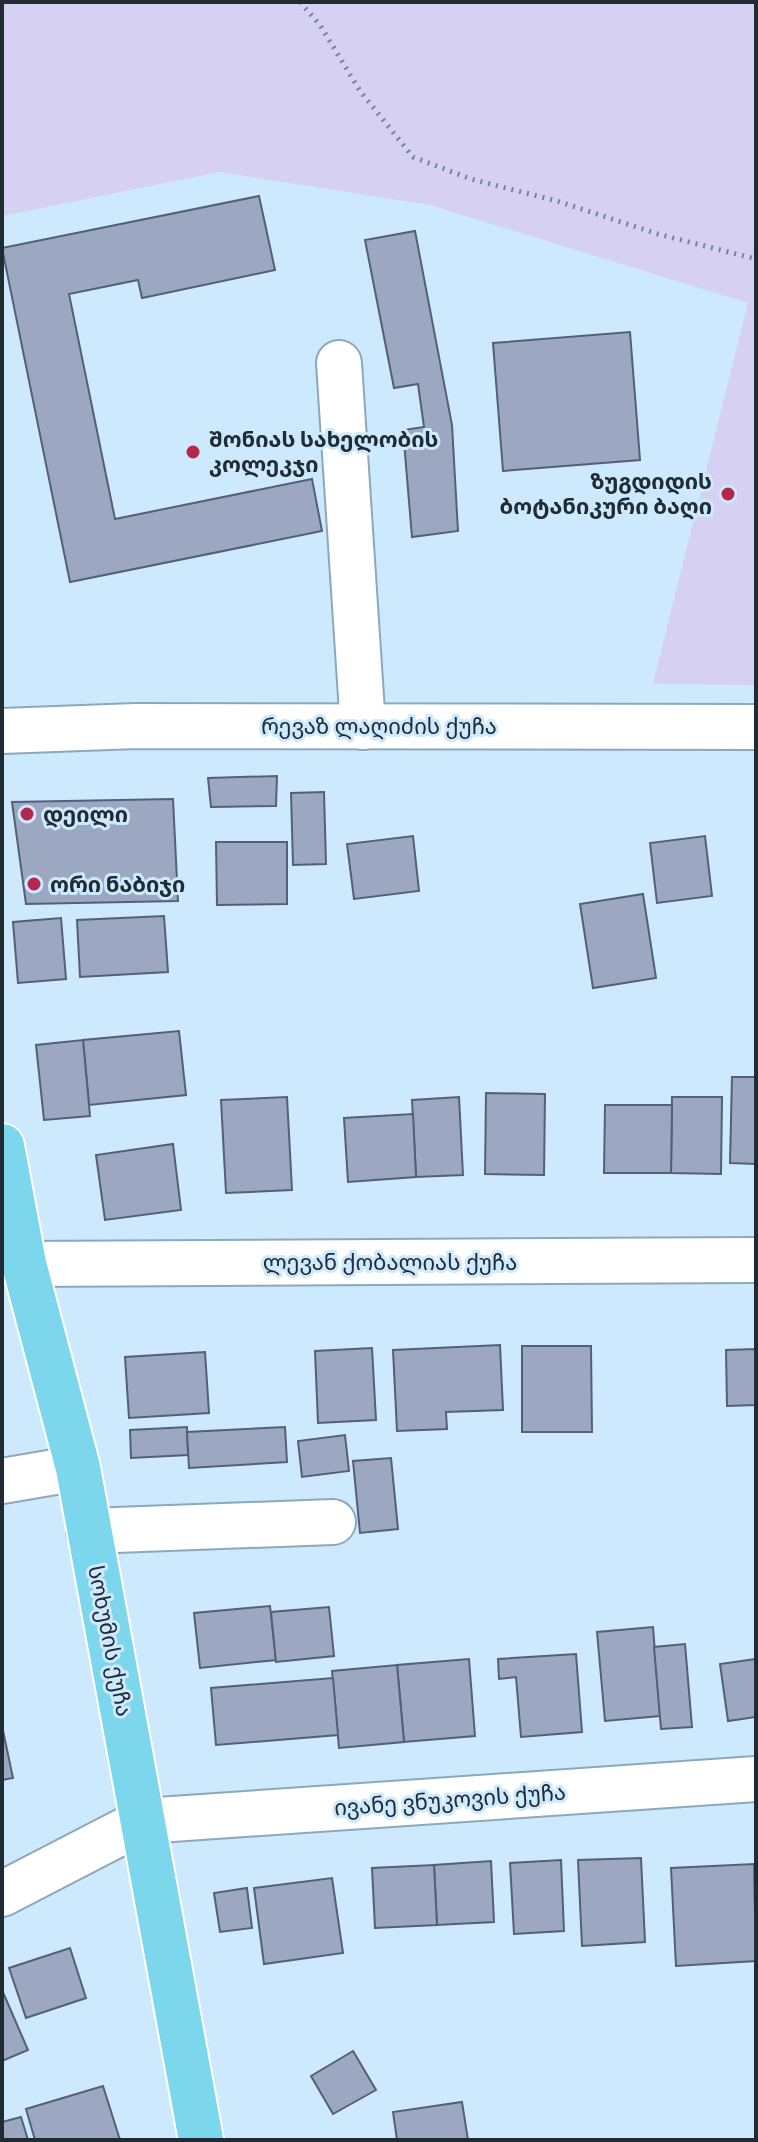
<svg xmlns="http://www.w3.org/2000/svg" width="758" height="2142" viewBox="0 0 758 2142" font-family="Rubik,'Noto Sans Georgian',sans-serif">
  <style>
    .green { fill: #d6d0f2 }
    .building { fill: #9ca7c2; stroke: #555f77; stroke-width: 2 }
    .lines { fill: none; stroke-linecap: round; stroke-linejoin: round }
    .minor-casing { stroke: #8da8bc; stroke-width: 48 }
    .highway-casing { stroke: #fff; stroke-width: 48 }
    .path { stroke: #748795; stroke-width: 5; stroke-dasharray: 2 6; stroke-linecap: butt }
    .minor { stroke: #fff; stroke-width: 44 }
    .highway { stroke: #7cd7ed; stroke-width: 44 }
    .poi-dot { fill: #b7264d; stroke: #cde9fe; stroke-width: 3 }
    .labels { text-anchor: middle; dominant-baseline: central; stroke-width: 6; stroke-linejoin: round; paint-order: stroke }
    .poi-label { font-size: 22px; font-weight: bold; fill: #212b33; stroke: #cde9fe; text-anchor: start }
    .street-label { font-size: 22px; fill: #212b33; stroke: #cde9fe }
  </style>
  <rect width="100%" height="100%" fill="#cde9fe"/>
  <polygon class="green" points="2,2 756,2 756,685 653,684 748,303 430,205 219,172 2,216"/>
  <g class="building">
    <polygon points="259,196 275,270 142,298 138,280 69,294 115,519 312,479 322,531 70,582 2,248"/>
    <polygon points="415,231 452,425 458,531 412,537 403,430 424,427 418,384 394,388 365,240"/>
    <polygon points="630,332 640,460 503,471 493,343"/>
    <polygon points="277,776 276,806 211,807 208,778"/>
    <polygon points="324,792 326,864 293,865 291,793"/>
    <polygon points="173,799 178,901 26,904 12,802"/>
    <polygon points="413,836 419,891 354,899 347,844"/>
    <polygon points="705,836 712,896 657,903 650,843"/>
    <polygon points="216,842 287,842 287,904 217,905"/>
    <polygon points="643,894 656,978 593,988 580,904"/>
    <polygon points="164,916 168,972 80,977 77,920"/>
    <polygon points="61,918 66,979 18,983 13,922"/>
    <polygon points="179,1031 186,1095 89,1105 83,1040"/>
    <polygon points="83,1040 90,1116 44,1120 36,1045"/>
    <polygon points="732,1077 756,1077 756,1164 730,1163"/>
    <polygon points="486,1093 545,1094 544,1175 485,1174"/>
    <polygon points="287,1097 292,1190 226,1193 221,1100"/>
    <polygon points="459,1097 463,1175 416,1177 412,1100"/>
    <polygon points="672,1097 722,1097 721,1174 671,1173"/>
    <polygon points="605,1105 672,1105 671,1173 604,1173"/>
    <polygon points="413,1114 416,1177 348,1182 344,1118"/>
    <polygon points="173,1144 181,1210 105,1220 96,1155"/>
    <polygon points="500,1345 503,1410 446,1412 447,1429 397,1431 393,1350"/>
    <polygon points="522,1346 591,1346 592,1432 522,1432"/>
    <polygon points="372,1348 376,1420 318,1423 315,1351"/>
    <polygon points="756,1349 756,1405 727,1406 726,1350"/>
    <polygon points="205,1352 209,1413 129,1418 125,1357"/>
    <polygon points="187,1427 188,1455 131,1458 130,1430"/>
    <polygon points="285,1427 287,1462 189,1468 187,1432"/>
    <polygon points="345,1435 349,1471 302,1477 298,1441"/>
    <polygon points="391,1458 398,1529 360,1533 353,1461"/>
    <polygon points="270,1606 276,1660 200,1668 194,1613"/>
    <polygon points="329,1607 334,1656 276,1662 271,1612"/>
    <polygon points="653,1627 660,1716 605,1721 597,1632"/>
    <polygon points="685,1644 692,1727 661,1729 654,1647"/>
    <polygon points="576,1654 582,1732 521,1737 516,1677 499,1679 498,1659"/>
    <polygon points="469,1659 475,1736 404,1742 397,1665"/>
    <polygon points="756,1659 756,1717 728,1721 720,1664"/>
    <polygon points="397,1665 404,1742 339,1748 332,1671"/>
    <polygon points="333,1678 338,1735 216,1745 211,1688"/>
    <polygon points="2,1726 13,1778 2,1780"/>
    <polygon points="641,1858 645,1942 582,1946 578,1860"/>
    <polygon points="561,1860 564,1931 514,1934 510,1863"/>
    <polygon points="491,1861 494,1922 437,1925 434,1865"/>
    <polygon points="754,1864 756,1961 676,1966 671,1868"/>
    <polygon points="434,1865 437,1925 375,1928 372,1868"/>
    <polygon points="332,1878 343,1953 264,1964 254,1888"/>
    <polygon points="247,1888 252,1928 220,1932 214,1893"/>
    <polygon points="70,1948 86,1998 26,2018 9,1968"/>
    <polygon points="2,1990 28,2050 2,2061"/>
    <polygon points="353,2051 376,2090 333,2114 311,2076"/>
    <polygon points="103,2086 120,2140 35,2140 26,2109"/>
    <polygon points="462,2102 468,2140 397,2140 393,2112"/>
    <polygon points="21,2117 28,2140 2,2140 2,2122"/>
  </g>
  <g class="lines">
    <defs>
      <g id="minor">
        <polyline points="339,363 363,727"/>
        <polyline points="2,731 136,726 756,727"/>
        <polyline points="24,1264 756,1260"/>
        <polyline points="2,1481 78,1468"/>
        <polyline points="89,1531 333,1522"/>
        <polyline points="2,1894 143,1821 756,1779"/>
      </g>
      <polyline id="highway" points="2,1146 24,1264 78,1468 201,2140"/>
    </defs>
    <use href="#minor" class="minor-casing"/>
    <use href="#highway" class="highway-casing"/>
    <polyline class="path" points="300,2 320,25 360,91 413,157 471,179 557,201 658,234 756,259"/>
    <use href="#minor" class="minor"/>
    <use href="#highway" class="highway"/>
  </g>
  <g class="poi-dot">
    <circle cx="193" cy="452" r="8"/>
    <circle cx="728" cy="494" r="8"/>
    <circle cx="27" cy="814" r="8"/>
    <circle cx="34" cy="884" r="8"/>
  </g>
  <g class="labels">
    <g class="poi-label">
      <text x="209" y="439">შონიას სახელობის<tspan x="209" dy="25">კოლეკჯი</tspan></text>
      <text x="712" y="481" text-anchor="end">ზუგდიდის<tspan x="712" dy="25">ბოტანიკური ბაღი</tspan></text>
      <text x="43" y="814">დეილი</text>
      <text x="50" y="884">ორი ნაბიჯი</text>
    </g>
    <g class="street-label">
      <text x="379" y="726">რევაზ ლაღიძის ქუჩა</text>
      <text x="390" y="1262">ლევან ქობალიას ქუჩა</text>
      <text transform="translate(110 1641) rotate(79)">სოხუმის ქუჩა</text>
      <text transform="translate(450 1800) rotate(-4)">ივანე ვნუკოვის ქუჩა</text>
    </g>
  </g>
  <rect width="758" height="2142" fill="none" stroke="#212b33" stroke-width="8"/>
</svg>
